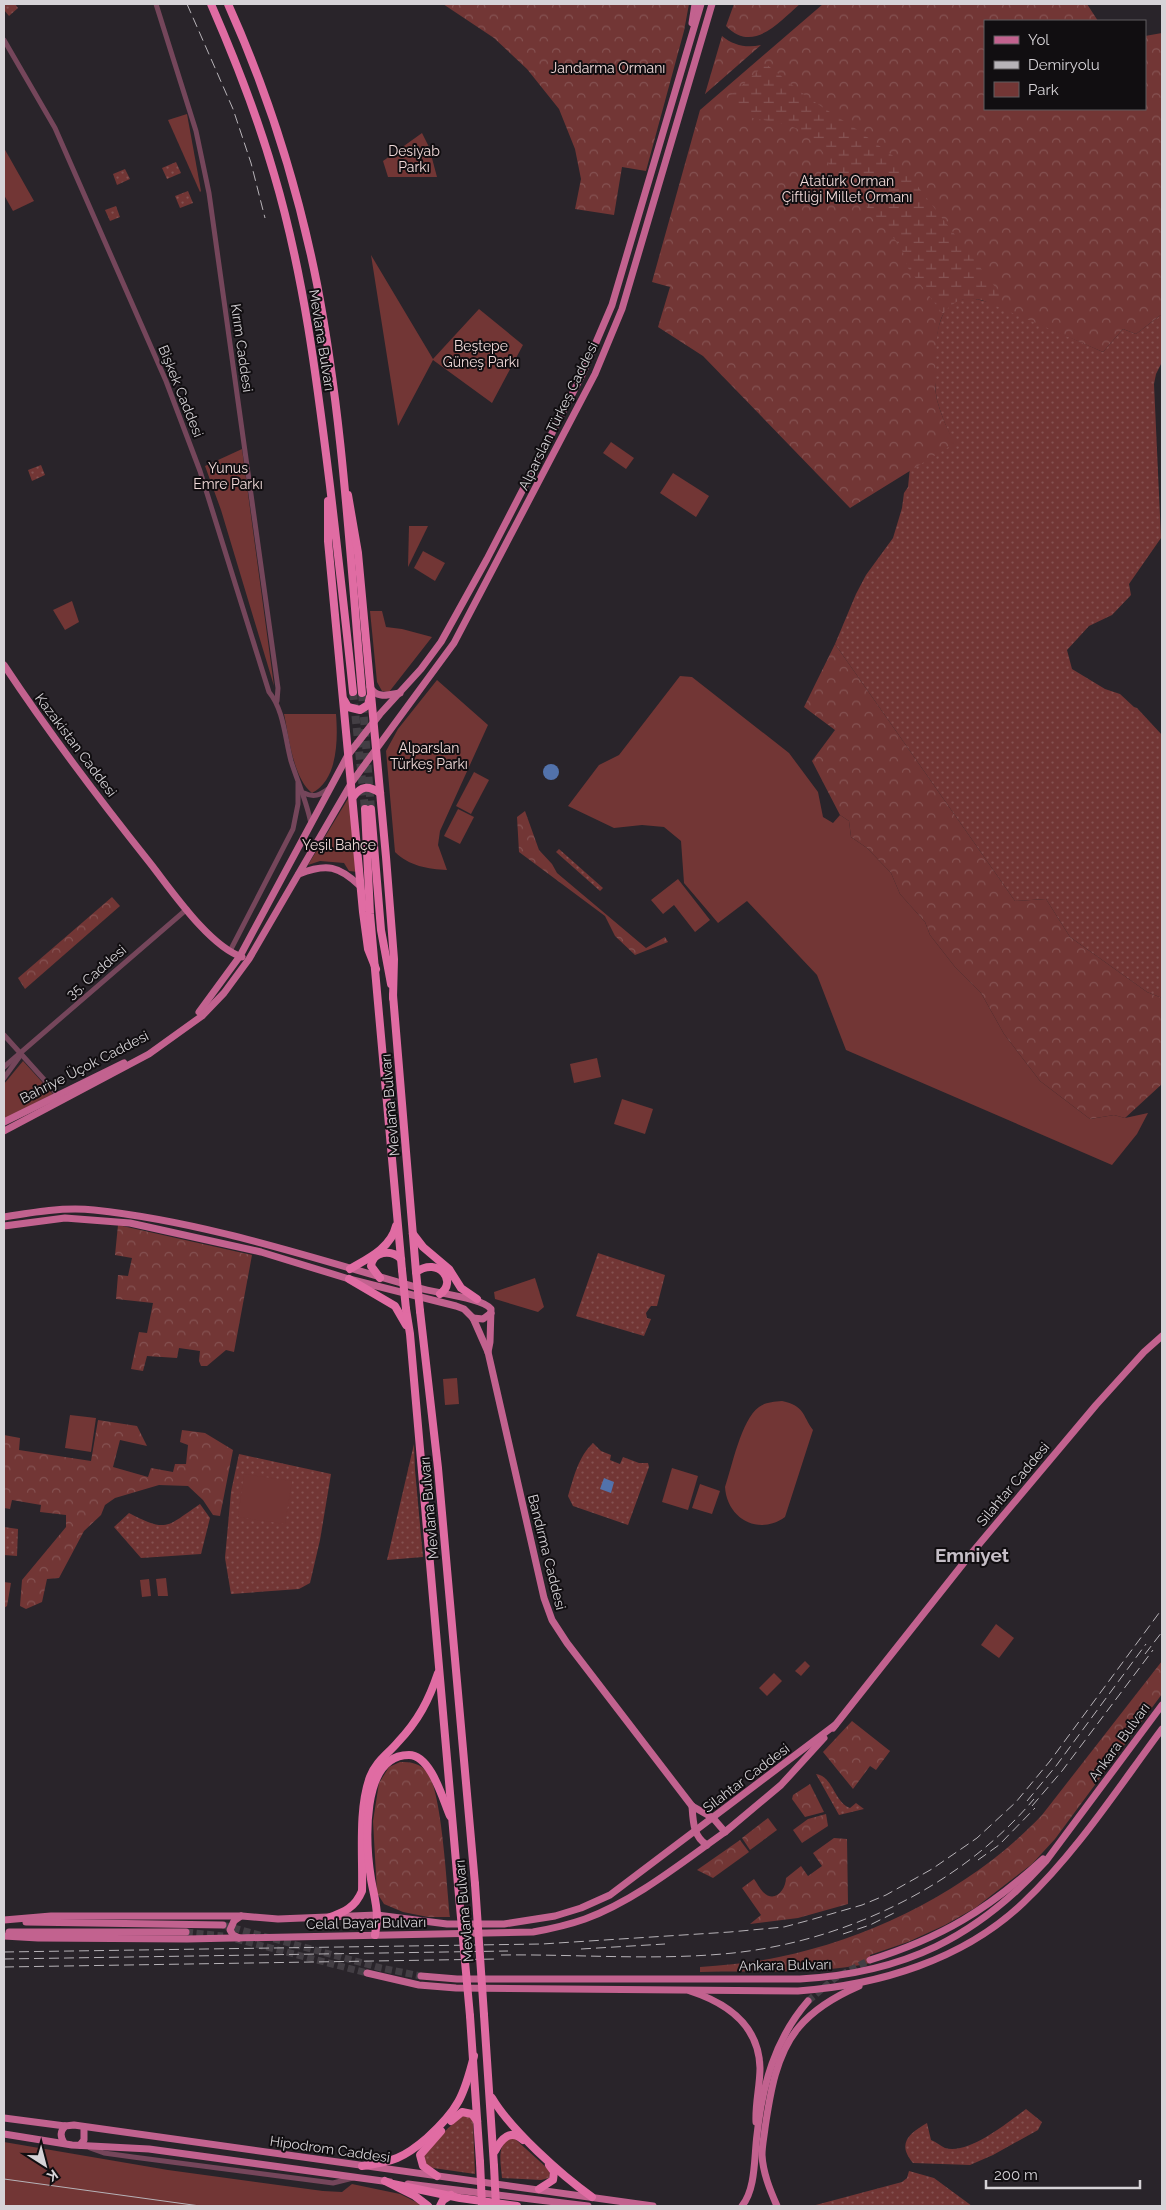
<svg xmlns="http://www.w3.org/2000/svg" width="1166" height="2210" viewBox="0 0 1166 2210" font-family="Raleway,sans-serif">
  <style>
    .grass { fill: url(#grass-dots) }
    .forest { fill: url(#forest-crowns) }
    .wetland { fill: url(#wetland-marsh) }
    .park { fill: #723635 }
    .water { fill: #5272ab }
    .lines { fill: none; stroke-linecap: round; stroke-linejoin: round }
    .major-tunnel { stroke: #433e44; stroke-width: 7; stroke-dasharray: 7 3.5; stroke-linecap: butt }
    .highway-tunnel { stroke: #433e44; stroke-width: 8; stroke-dasharray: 8 4; stroke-linecap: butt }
    .minor { stroke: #75465b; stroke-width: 5 }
    .major { stroke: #c2628f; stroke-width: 7 }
    .highway { stroke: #e06ca3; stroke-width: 8 }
    .tram { stroke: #b7b3b8; stroke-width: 1 }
    .rail { stroke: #b7b3b8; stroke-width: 1; stroke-dasharray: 10 5; stroke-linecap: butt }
    .highway-bridge { stroke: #e06ca3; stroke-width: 8 }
    .labels { text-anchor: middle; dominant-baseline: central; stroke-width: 4; stroke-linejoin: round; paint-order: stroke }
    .park-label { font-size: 14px; fill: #f1dad9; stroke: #110e11 }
    .street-label { font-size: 14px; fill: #d6d3d7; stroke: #110e11 }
    .district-label { font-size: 19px; font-weight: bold; fill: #c5bec6; stroke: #110e11 }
  </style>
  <defs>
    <pattern id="grass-dots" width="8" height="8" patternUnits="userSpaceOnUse" patternTransform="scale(1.25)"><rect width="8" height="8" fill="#723635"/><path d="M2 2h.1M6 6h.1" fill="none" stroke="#855252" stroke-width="1.8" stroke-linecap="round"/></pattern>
    <pattern id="forest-crowns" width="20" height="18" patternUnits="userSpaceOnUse" patternTransform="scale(1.25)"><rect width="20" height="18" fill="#723635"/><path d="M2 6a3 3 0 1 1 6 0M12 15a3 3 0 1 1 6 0" fill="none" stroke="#855252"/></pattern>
    <pattern id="wetland-marsh" width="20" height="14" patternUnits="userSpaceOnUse" patternTransform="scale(1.25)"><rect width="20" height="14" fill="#723635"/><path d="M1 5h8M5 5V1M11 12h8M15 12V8" fill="none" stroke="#855252"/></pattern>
  </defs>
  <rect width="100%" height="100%" fill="#29242a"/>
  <g class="grass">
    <polygon points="4,4 15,4 18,8 9,16 4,10"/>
    <polygon points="176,162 181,173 167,179 162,168"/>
    <polygon points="125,169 130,179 117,185 113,174"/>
    <polygon points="188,191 193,203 180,208 175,196"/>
    <polygon points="116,206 120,217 110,221 105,210"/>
    <path d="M 971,298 L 993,303 L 1103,352 L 1123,329 L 1136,334 L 1162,314 L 1162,362 L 1156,374 L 1154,384 L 1161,538 L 1129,584 L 1131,595 L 1112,615 L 1089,626 L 1067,650 L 1072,669 L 1105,689 L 1120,694 L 1134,707 L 1137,708 L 1162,735 L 1162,998 L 1147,992 L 1070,937 L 1046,899 L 1015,901 L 835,644 L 856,594 L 866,575 L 893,538 L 902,508 L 904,493 L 908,487 L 910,467 L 954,443 C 947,429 941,415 937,400 C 933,378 932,322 949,306 C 955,300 963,299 971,298 Z"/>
    <polygon points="41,465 45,475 32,481 28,470"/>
    <polygon points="559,849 603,888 600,891 556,852"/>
    <polygon points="598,1253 665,1275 657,1306 651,1306 646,1313 647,1318 651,1319 644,1336 576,1316"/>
    <path d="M 593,1443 L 601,1451 L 611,1455 L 610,1460 L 620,1464 L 623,1457 L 639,1463 L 648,1463 L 649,1467 L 628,1525 L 573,1506 L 568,1496 C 574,1477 578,1457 593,1443 Z"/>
    <polygon points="414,1444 415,1470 423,1557 387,1560"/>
    <polygon points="239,1454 331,1474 320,1540 310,1583 299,1589 231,1594 225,1558 231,1492"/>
    <path d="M 200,1504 L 210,1518 L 201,1554 L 141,1558 L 114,1527 L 129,1513 C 168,1533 166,1527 200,1504 Z"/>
    <polygon points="4,1527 18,1529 17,1556 4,1555"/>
    <path d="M 816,1774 C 833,1776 834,1802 850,1808 L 856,1803 L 864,1809 L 839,1815 Z"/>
    <path d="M 1026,2109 L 1042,2122 L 1038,2130 L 993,2155 L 970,2165 L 913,2163 C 896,2143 910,2133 927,2123 L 931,2140 C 936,2142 941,2146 945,2148 C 969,2155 1008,2122 1026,2109 Z"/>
    <polygon points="468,2115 473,2121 475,2174 433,2168 426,2165 423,2154 425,2150 461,2116"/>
    <path d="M 514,2138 L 548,2169 L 550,2174 L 549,2178 L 541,2180 L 502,2178 C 501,2164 495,2141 514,2138 Z"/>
    <polygon points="909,2171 934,2178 972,2206 812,2206 902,2182 907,2178"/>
  </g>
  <g class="forest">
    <polygon points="443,4 689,4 684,31 646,171 622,167 614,215 575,209 581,179 575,149 559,109 527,69 494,38"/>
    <path d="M 734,4 L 800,4 C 779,22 753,54 726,26 Z"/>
    <path d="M 823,4 L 1087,4 L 1098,21 L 985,21 L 985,109 L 1145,109 L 1145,36 L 1162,33 L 1162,314 L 1136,334 L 1123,329 L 1103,352 L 982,300 C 940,292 937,325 936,357 C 935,371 934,386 937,400 C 941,415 947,429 955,443 L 850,508 L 703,356 L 658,327 L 670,287 L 652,282 L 700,110 Z"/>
    <path d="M 722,36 C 734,46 747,48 761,45 L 705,94 Z"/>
    <polygon points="835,644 1015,901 1046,899 1070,937 1147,992 1162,998 1162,1084 1125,1118 1114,1115 1090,1119 1040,1081 1004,1034 981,993 955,967 930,935 925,922 900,894 891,873 867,848 851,837 849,821 840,815 812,761 835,730 804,707"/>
    <polygon points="525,811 539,850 552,864 557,873 646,948 665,937 668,942 635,955 615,936 605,916 519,852 517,817"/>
    <polygon points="112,897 120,906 25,989 18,978"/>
    <polygon points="118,1225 252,1255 234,1352 226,1350 207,1366 201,1366 199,1361 200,1351 179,1348 177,1358 147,1356 143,1371 131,1369 139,1332 147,1333 153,1303 116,1299 118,1275 128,1276 132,1258 115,1255"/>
    <polygon points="98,1420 137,1426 147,1446 120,1440 113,1467 148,1477 151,1468 173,1472 175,1464 186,1464 188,1445 180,1442 182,1430 205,1433 233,1450 220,1516 213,1515 203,1500 188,1486 159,1485 115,1498 105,1505 101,1515 84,1531 59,1578 47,1579 42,1602 26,1609 20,1606 22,1580 66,1527 66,1515 40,1512 41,1505 12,1500 10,1509 4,1508 4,1435 20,1438 19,1450 91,1461"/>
    <polygon points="4,1582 11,1583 7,1606 4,1608"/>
    <path d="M 1162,1661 L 1162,1694 L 1055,1839 L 1032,1864 L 975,1908 L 945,1925 L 908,1942 L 870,1955 L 871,1963 C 815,1975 757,1970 700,1972 L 700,1967 C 726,1965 753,1963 779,1957 C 875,1937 974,1887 1042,1815 Z"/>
    <polygon points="852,1721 890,1751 876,1770 870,1766 853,1789 823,1752"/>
    <path d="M 400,1762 C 411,1762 420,1763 427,1772 C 442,1790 447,1890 450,1917 L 428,1917 L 403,1912 L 384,1904 L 377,1893 L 373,1821 L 379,1783 L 389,1767 Z"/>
    <polygon points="810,1784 824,1812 805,1817 792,1799 793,1795"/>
    <polygon points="826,1814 828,1826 802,1843 793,1830 808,1819"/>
    <polygon points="768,1818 777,1830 750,1850 742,1838"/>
    <path d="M 834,1838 L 847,1839 L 848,1904 L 798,1918 L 750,1924 L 761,1915 L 742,1888 L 754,1879 C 757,1883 760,1889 763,1892 C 775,1904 786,1889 786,1878 L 801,1866 L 808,1876 L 822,1866 L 813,1853 Z"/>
    <polygon points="740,1840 749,1852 713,1878 697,1870"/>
  </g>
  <path class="wetland" d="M 766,64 L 810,99 L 856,129 L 896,158 L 1002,296 L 997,305 C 975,296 958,294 943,314 L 908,268 L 904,254 L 897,242 L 829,164 L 819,145 L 804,131 L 784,124 L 753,118 L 724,101 Z"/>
  <g class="park">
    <polygon points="187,114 201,191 200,192 168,120"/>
    <polygon points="422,133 429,147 437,177 388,177 383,161"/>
    <polygon points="4,148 34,201 13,211 4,195"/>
    <polygon points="371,255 433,359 479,309 523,345 492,403 433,360 398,426"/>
    <polygon points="611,442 634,458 626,469 603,453"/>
    <polygon points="242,449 274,686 221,510 205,466"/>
    <polygon points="673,473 709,496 696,517 660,493"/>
    <polygon points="409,526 428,526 408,567"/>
    <polygon points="423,551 445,563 435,581 414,568"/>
    <polygon points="72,601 79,622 65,630 53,610"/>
    <polygon points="370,611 382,611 386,627 402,629 432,637 389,692 382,691 377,682"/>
    <polygon points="680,676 692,677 789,753 818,792 823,817 833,823 840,815 849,821 851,837 867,848 891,873 900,894 925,922 930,935 955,967 981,993 1004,1034 1040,1081 1090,1119 1114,1115 1125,1118 1148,1113 1137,1134 1112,1165 846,1050 817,975 747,901 718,923 684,883 681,841 664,827 642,825 614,828 568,806 599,765 619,755"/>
    <path d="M 437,680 L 488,725 L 440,831 L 438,845 L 447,870 C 428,869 409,866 395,852 L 386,751 L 398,729 Z"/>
    <path d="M 284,714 L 336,714 C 338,739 338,780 312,793 C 293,778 289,737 284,714 Z"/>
    <polygon points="474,772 489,780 471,814 456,806"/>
    <polygon points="349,797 358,872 349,871 344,863 320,861 308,865"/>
    <polygon points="458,809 474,817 460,844 444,836"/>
    <polygon points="678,879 710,920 695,932 674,905 663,914 651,900"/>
    <polygon points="597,1058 601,1077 574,1083 570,1064"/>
    <polygon points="23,1061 53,1094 4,1119 4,1084"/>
    <polygon points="622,1099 653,1109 645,1134 614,1124"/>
    <polygon points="535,1278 544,1307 538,1312 495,1299 494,1292"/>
    <polygon points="457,1378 459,1404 445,1405 443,1379"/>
    <path d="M 782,1401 C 805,1406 802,1415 813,1430 L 785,1517 C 759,1536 727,1519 725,1487 C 732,1467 741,1420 759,1407 C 766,1402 773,1402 782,1401 Z"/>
    <polygon points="70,1415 96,1418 91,1452 65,1448"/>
    <polygon points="672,1468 698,1476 688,1510 662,1502"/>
    <polygon points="244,1474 292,1481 285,1524 238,1517"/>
    <polygon points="700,1484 720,1491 712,1514 692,1508"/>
    <polygon points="166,1578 168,1596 158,1596 156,1579"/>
    <polygon points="149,1579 151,1596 142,1597 140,1580"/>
    <polygon points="996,1624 1014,1638 999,1658 981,1645"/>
    <polygon points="805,1661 810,1666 801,1676 795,1671"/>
    <polygon points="774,1673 782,1681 767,1696 759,1688"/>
    <polygon points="4,2142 168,2170 323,2191 342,2192 352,2184 400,2194 424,2206 4,2206"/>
  </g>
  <g class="water">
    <circle cx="551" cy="772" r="8"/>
    <polygon points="604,1478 614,1482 611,1493 600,1489"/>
  </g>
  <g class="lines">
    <g class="major-tunnel">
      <polyline points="223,1925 381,1968 421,1976"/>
      <polyline points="186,1932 223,1936"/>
      <polyline points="236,1939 367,1973"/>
      <polyline points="808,2001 835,1978 870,1960"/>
    </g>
    <g class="highway-tunnel">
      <polyline points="353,692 365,809"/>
      <polyline points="362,693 371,809"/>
    </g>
    <g class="minor">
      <polyline points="156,4 196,131 209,193 278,688 277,701"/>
      <path d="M 4,40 L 55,128 L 166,381 L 200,471 L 269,692 C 284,710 285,739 291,761 C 298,783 307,802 311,824"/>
      <path d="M 304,793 C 314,798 320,795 328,789"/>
      <polyline points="230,951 293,829 298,804 298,783"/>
      <polyline points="4,1035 58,1095"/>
      <polyline points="4,1067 187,909"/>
      <polyline points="4,1078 20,1056"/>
      <polyline points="90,2148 104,2153 133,2157 333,2183 353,2178"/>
    </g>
    <g class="major">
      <polyline points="692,23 695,4"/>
      <path d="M 4,665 C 49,733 99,799 150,863 C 172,891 209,946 242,957"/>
      <path d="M 370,687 C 377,699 388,695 400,693"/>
      <path d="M 299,874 C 327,863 339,866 360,886"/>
      <polyline points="199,1012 240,956 348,755 380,714 421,669 441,642 487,559 582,375 612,305 701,4"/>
      <polyline points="4,1122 124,1063"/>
      <polyline points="4,1131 149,1054 202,1016 224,993 249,959 352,782 454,643 595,374 622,309 712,4"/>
      <path d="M 4,1217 C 34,1212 64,1207 94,1210 C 206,1222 312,1258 419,1288 C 435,1293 484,1298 491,1309 L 490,1342 L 488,1352"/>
      <path d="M 4,1226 L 65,1218 L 130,1223 L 261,1252 L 349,1279 L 456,1306 L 464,1309 L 473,1318 L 488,1352 L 544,1598 L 552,1620 L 567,1643 L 692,1806 L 713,1818 L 725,1832 C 681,1863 636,1900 585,1919 C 568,1925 550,1929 533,1932 L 187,1939 L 38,1938 L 4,1936"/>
      <polyline points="473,1318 483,1319 491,1313"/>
      <polyline points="833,1728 970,1555 1096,1405 1144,1352 1162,1336"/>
      <path d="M 692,1806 C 693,1820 693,1837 707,1845"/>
      <polyline points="725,1832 781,1785 824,1738"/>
      <polyline points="4,1920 51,1916 242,1916 278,1919 377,1915 447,1924 504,1924 555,1916 581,1908 610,1895 835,1725"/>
      <polyline points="26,1922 223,1925"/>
      <polyline points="9,1932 186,1932"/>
      <polyline points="239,1938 233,1935 230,1930 234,1921 241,1916"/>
      <path d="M 870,1960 C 941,1938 989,1909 1043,1859"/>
      <path d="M 367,1973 L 419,1985 L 456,1988 L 798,1991 C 879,1985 963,1960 1023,1903 C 1077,1852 1118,1788 1162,1729"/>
      <path d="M 421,1976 L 457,1979 L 800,1979 C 904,1973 976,1938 1046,1861 L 1162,1705"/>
      <path d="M 690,1991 C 727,2003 759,2025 760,2068 C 760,2086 755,2104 756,2122"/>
      <polyline points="4,2118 65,2126 74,2125 653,2206"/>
      <polyline points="4,2134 72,2145 149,2149 390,2182"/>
      <path d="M 64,2143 C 60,2136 60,2132 65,2126"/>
      <polyline points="80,2145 84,2140 84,2127"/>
      <polyline points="408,2184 588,2206"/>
      <path d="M 742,2206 C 756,2189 754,2157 757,2135 C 762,2086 775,2039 808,2001"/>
      <path d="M 777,2206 C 770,2190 763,2173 762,2155 C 762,2146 764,2137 765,2128 C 770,2094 776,2054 799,2027 C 815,2008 836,1996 859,1986"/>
    </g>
    <g class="highway">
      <path d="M 211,4 C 235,59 257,115 274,174 C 304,275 317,381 330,486 C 338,555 346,623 353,692"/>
      <path d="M 228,4 C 268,93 298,188 317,284 C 343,419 350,557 362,693"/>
      <polyline points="348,495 358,553 386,857 394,959 393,998"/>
      <polyline points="328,501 328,541 363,912 368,949 376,969"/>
      <polyline points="344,700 348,707 360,710 368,705 370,697"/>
      <path d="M 353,797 C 361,786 368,785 380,793"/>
      <polyline points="365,809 370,914 402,1270"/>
      <polyline points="371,809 381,930 391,984"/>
      <path d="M 393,995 L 416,1272 C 439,1256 458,1282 440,1294"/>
      <polyline points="413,1234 423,1247 449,1269 461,1288 477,1299"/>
      <path d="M 350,1269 C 367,1259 391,1248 396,1226"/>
      <path d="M 380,1278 L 371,1266 C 373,1251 391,1249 401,1259"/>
      <polyline points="349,1279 395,1306 406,1325"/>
      <polyline points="406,1309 410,1334 458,1885"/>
      <polyline points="420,1311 438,1468 475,1884"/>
      <path d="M 328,1918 C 344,1912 355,1908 362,1891 C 363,1856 358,1809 370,1777 C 376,1761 388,1754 398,1742 C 418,1721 429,1700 438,1673"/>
      <path d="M 375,1935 C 376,1929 377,1923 377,1917 C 377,1904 373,1891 371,1879 C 366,1847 359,1755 409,1755 C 431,1755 443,1800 450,1816"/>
      <polyline points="484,2015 494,2166"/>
      <polyline points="470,2016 480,2162"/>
      <path d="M 492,2098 C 511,2130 561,2175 592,2197"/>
      <polyline points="451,2121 462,2112 472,2114 477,2121"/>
      <path d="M 495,2151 C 501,2139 511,2128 523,2140"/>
      <path d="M 362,2166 C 392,2162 404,2158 427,2138 C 458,2110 464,2096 474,2056"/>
      <polyline points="437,2176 423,2166 420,2155 441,2131"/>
      <polyline points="385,2181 415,2196 428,2206"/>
      <polyline points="393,2184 460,2198 517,2206"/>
      <polyline points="539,2189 553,2180 554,2172 549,2165"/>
      <polyline points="440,2206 443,2200 451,2195"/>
    </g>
    <polyline class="tram" points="4,2179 200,2206"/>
    <g class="rail">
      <polyline points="187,4 233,109 251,163 265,218"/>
      <polyline points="1145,1654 1162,1632"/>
      <polyline points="1027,1801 1056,1766 1146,1644"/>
      <polyline points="1032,1806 1062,1771 1153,1650"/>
      <polyline points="978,1860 999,1845 1035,1808"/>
      <polyline points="843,1934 870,1925 898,1911"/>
      <polyline points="581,1949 665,1944"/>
      <polyline points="4,1952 542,1944 730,1932 784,1927 810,1920 862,1905 886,1895 932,1869 977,1838 1016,1802 1050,1761 1162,1609"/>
      <path d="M 501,1955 C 578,1954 656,1961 733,1953 C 845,1941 961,1886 1034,1799"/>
      <polyline points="4,1959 508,1951"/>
      <polyline points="4,1967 497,1959"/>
    </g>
    <g class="highway-bridge">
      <polyline points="402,1270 406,1309"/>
      <polyline points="416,1272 420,1311"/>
      <polyline points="475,1884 484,2015"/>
      <polyline points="458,1885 470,2016"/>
      <polyline points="480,2162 482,2206"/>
      <polyline points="494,2166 496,2206"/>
    </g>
  </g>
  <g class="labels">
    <g class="park-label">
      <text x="608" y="68">Jandarma Ormanı</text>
      <text x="414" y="151">Desiyab<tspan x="414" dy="16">Parkı</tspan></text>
      <text x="847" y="181">Atatürk Orman<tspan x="847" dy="16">Çiftliği Millet Ormanı</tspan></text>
      <text x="481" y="346">Beştepe<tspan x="481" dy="16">Güneş Parkı</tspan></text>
      <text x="228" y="468">Yunus<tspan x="228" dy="16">Emre Parkı</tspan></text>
      <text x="429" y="748">Alparslan<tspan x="429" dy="16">Türkeş Parkı</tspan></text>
      <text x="339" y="845">Yeşil Bahçe</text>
    </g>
    <g class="street-label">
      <text transform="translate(322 340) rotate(81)">Mevlana Bulvarı</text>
      <text transform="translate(242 348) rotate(82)">Kırım Caddesi</text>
      <text transform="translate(181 391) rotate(68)">Bişkek Caddesi</text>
      <text transform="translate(558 416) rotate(-64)">Alparslan Türkeş Caddesi</text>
      <text transform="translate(76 745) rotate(53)">Kazakistan Caddesi</text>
      <text transform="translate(96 972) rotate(-41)">35. Caddesi</text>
      <text transform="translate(84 1067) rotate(-27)">Bahriye Üçok Caddesi</text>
      <text transform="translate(390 1105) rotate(-95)">Mevlana Bulvarı</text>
      <text transform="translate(1013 1484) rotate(-50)">Silahtar Caddesi</text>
      <text transform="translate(429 1508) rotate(-95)">Mevlana Bulvarı</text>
      <text transform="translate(547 1552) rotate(76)">Bandırma Caddesi</text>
      <text transform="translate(1119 1742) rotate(-54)">Ankara Bulvarı</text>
      <text transform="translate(746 1778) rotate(-37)">Silahtar Caddesi</text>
      <text transform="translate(464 1911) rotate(-95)">Mevlana Bulvarı</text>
      <text transform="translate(366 1923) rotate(-1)">Celal Bayar Bulvarı</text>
      <text transform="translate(785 1965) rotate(-1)">Ankara Bulvarı</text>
      <text transform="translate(330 2149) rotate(8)">Hipodrom Caddesi</text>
    </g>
    <g class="district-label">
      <text x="972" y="1555">Emniyet</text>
    </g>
  </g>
  <rect width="1166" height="2210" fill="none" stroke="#d6d3d7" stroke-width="10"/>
  <rect x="984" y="20" width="162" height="90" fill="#110e11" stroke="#605d60"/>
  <rect x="994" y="36" width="25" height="8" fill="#c2628f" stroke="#605d60"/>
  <text x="1028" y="45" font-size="15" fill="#d6d3d7">Yol</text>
  <rect x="994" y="61" width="25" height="8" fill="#b7b3b8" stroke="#605d60"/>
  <text x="1028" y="70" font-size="15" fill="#d6d3d7">Demiryolu</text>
  <rect x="994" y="82" width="25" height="15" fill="#723635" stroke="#605d60"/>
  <text x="1028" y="95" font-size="15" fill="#d6d3d7">Park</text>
  <g transform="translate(45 2165) rotate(144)" stroke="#110e11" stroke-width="4" paint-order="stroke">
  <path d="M0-4L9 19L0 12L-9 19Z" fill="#d6d3d7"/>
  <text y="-8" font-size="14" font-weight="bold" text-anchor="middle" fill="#d6d3d7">K</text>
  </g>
  <path d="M986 2180v8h154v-8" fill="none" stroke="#d6d3d7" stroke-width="2.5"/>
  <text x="994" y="2180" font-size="15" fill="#d6d3d7" stroke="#110e11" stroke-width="4" paint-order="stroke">200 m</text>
</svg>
